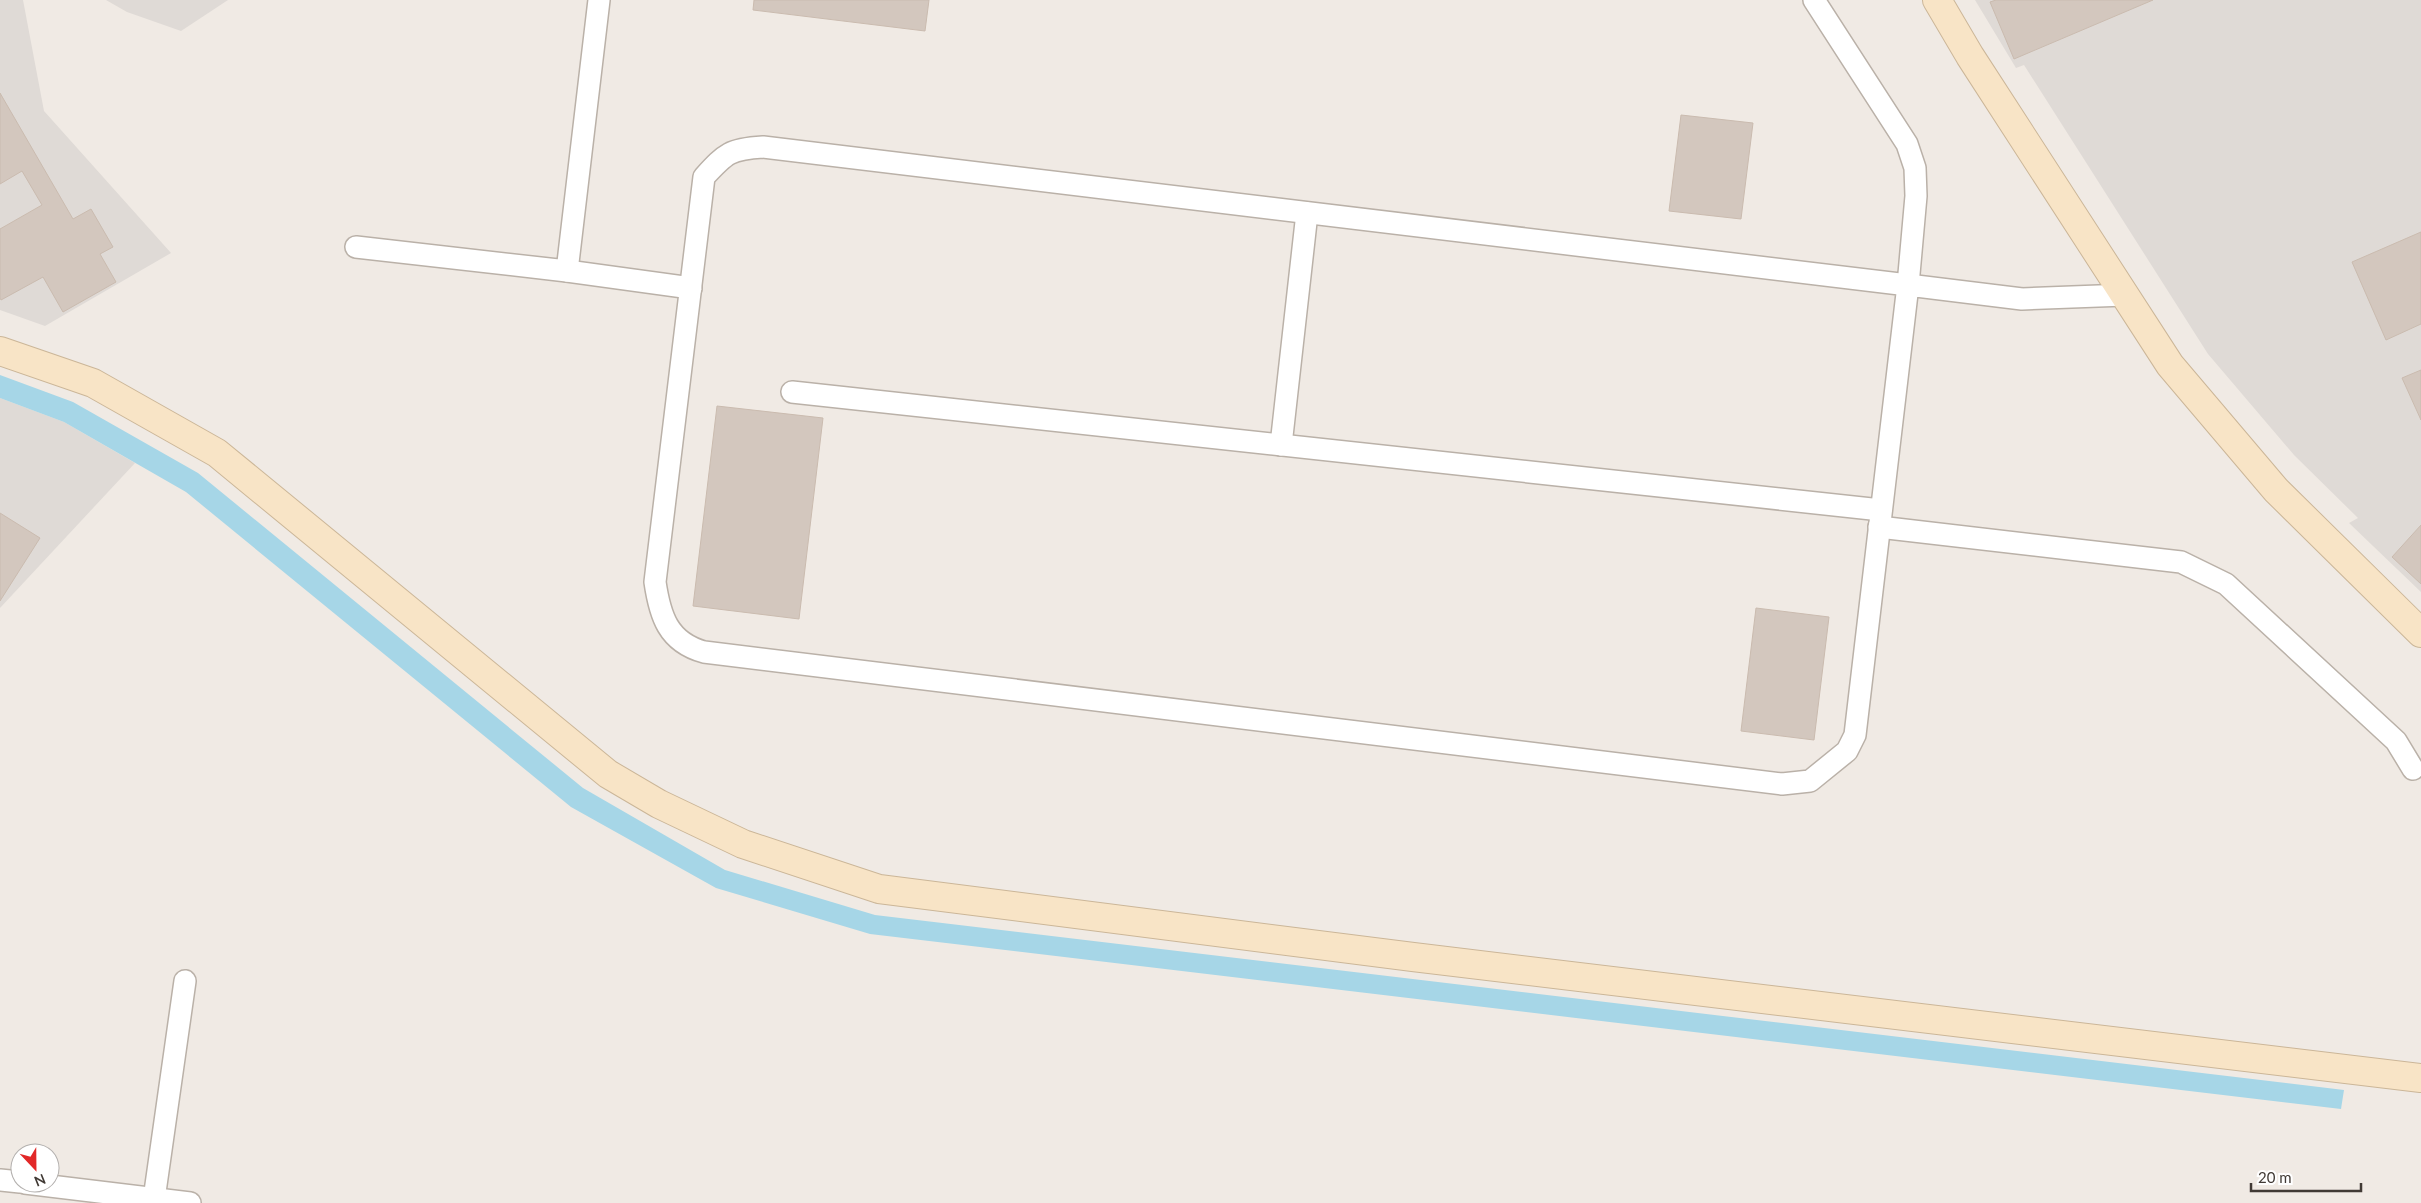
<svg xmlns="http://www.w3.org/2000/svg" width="2421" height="1203" viewBox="0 0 2421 1203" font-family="Lato,sans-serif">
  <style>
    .industrial { fill: #dfdad6 }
    .water { fill: #a6d6e7 }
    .building { fill: #d3c7be; stroke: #cabbaf }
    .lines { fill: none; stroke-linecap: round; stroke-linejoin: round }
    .lane-casing { stroke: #bab1a8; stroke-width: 24 }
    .secondary-casing { stroke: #cbb698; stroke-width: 30 }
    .lane { stroke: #fff; stroke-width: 21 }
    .secondary { stroke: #f8e4c6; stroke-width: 28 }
  </style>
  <rect width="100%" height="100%" fill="#f0eae4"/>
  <g class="industrial">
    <polygon points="0,0 23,0 44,111 171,253 45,326 0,310"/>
    <polygon points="106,0 228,0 181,31 127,12"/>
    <polygon points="1975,0 2421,0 2421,592 2349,523 2358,518 2294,455 2208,354 2024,65 2016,68"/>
    <polygon points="0,398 64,422 135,463 0,608"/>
  </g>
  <polygon class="water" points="0,375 73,402 198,473 583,788 725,870 875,915 2344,1090 2341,1109 870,934 716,888 571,807 186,492 64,422 0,398"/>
  <g class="building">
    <polygon points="754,0 929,0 925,31 753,10"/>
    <polygon points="1996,0 2153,0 2014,59 1990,2"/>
    <polygon points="0,93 73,219 91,209 113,247 100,254 116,282 63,312 43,277 1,300 0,298 0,229 42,205 22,171 0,184"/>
    <polygon points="1681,115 1753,123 1741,219 1669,211"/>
    <polygon points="2421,232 2421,324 2386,340 2352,262"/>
    <polygon points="2421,370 2421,420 2402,378"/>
    <polygon points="717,406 823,418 799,619 693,606"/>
    <polygon points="0,513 40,538 0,601"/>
    <polygon points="2421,525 2421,584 2392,557"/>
    <polygon points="1756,608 1829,617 1814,740 1741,731"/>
  </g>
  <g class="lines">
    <defs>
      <g id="lane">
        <path d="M 1814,0 L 1907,144 L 1915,168 L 1916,196 L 1908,285 L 1855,735 L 1847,751 L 1810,781 L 1782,784 L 704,652 C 668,642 660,616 655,582 L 704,177 C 726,153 730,149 763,147 L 1908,285 L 2022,299 L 2125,295"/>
        <polyline points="356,247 567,271 599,0"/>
        <polyline points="567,271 691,288"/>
        <polyline points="792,392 1881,510"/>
        <polyline points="1281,445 1307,213"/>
        <polyline points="1879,527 2181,562 2226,584 2396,741 2413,769"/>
        <polyline points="0,1180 20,1182"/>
        <polyline points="25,1183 190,1203"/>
        <polyline points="154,1199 185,981"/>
      </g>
      <g id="secondary">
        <polyline points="1937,0 1970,56 2170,365 2276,490 2421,633"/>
        <polyline points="0,351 93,383 217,453 608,774 659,804 743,844 879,889 1413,957 2421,1078"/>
      </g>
    </defs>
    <use href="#lane" class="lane-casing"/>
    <use href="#secondary" class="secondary-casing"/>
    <use href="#lane" class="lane"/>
    <use href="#secondary" class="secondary"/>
  </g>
  <g transform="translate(35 1168) rotate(158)"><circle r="24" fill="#ffffff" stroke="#b3b0ae"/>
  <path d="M0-4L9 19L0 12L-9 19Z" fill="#e22828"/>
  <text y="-8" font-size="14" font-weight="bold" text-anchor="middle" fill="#413a35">N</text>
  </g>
  <path d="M2251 1183v8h110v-8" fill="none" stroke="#413a35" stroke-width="2.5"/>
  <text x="2258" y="1183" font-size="15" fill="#413a35" stroke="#ffffff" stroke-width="4" paint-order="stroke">20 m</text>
</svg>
